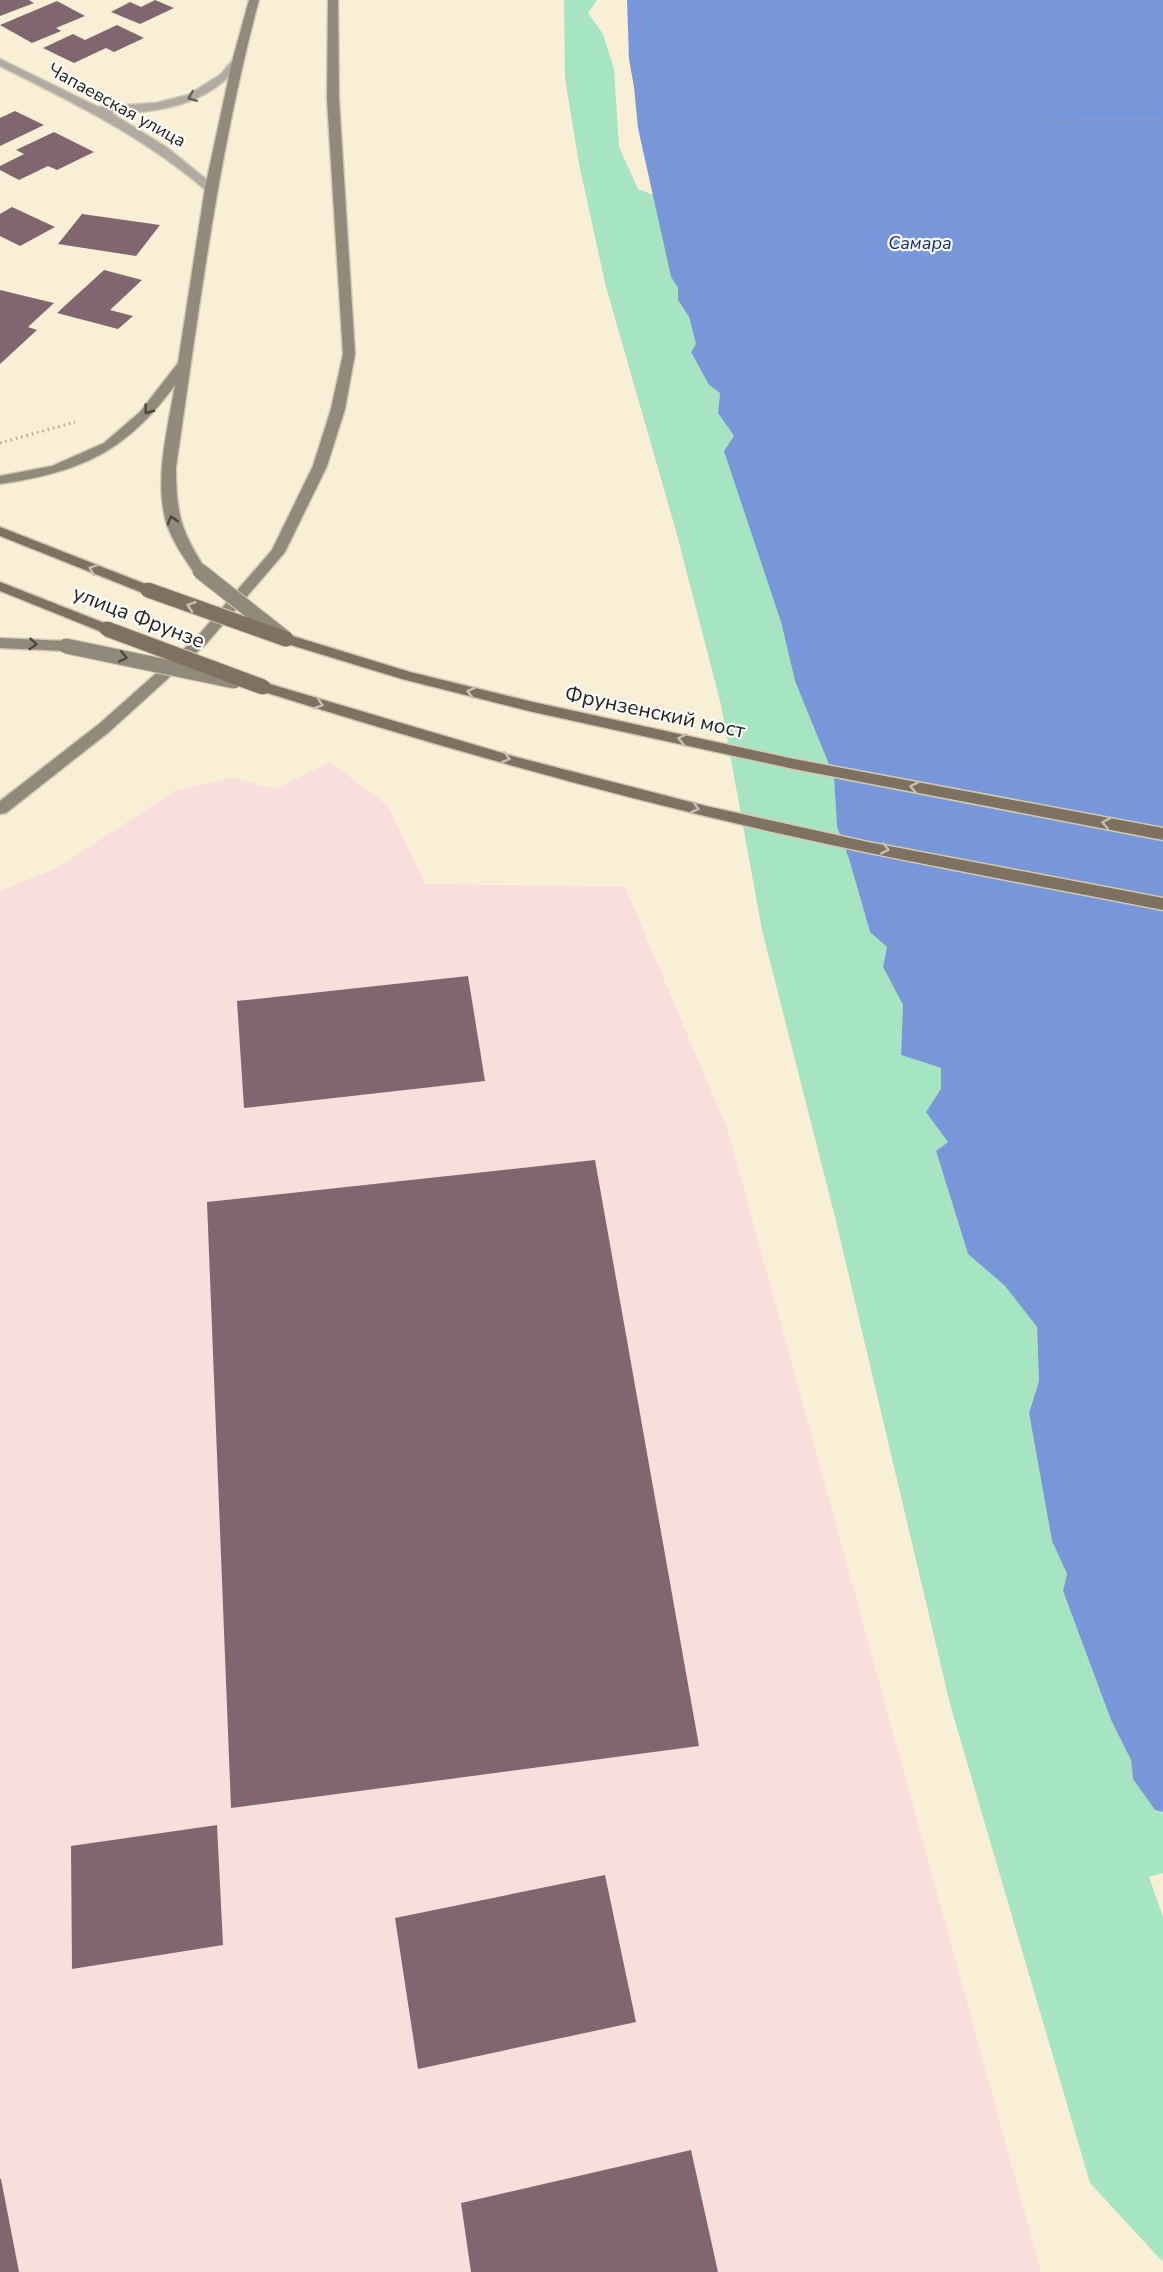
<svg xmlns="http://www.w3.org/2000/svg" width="1163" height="2272" viewBox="0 0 1163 2272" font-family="'Nunito Sans',sans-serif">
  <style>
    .industrial { fill: #f9dedb }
    .green { fill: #a5e5c1 }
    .water { fill: #7698d8 }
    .building { fill: #81666f }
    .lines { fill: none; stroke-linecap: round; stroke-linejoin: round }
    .street-casing { stroke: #d2cab3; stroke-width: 3 }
    .secondary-casing { stroke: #d2cab3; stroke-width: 3 }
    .primary-casing { stroke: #d2cab3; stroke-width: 3 }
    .path-far1 { stroke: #ada691; stroke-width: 2; stroke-dasharray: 1 3; stroke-linecap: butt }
    .path { stroke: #ada691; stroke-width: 3; stroke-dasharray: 1.5 4; stroke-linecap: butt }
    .street { fill: #b1aaa0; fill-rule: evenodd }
    .secondary { fill: #93897a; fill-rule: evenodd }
    .primary { fill: #7e715f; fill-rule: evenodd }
    .secondary-bridge-casing { stroke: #d2cab3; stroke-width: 17; stroke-linecap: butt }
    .primary-bridge-casing { stroke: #d2cab3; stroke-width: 17; stroke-linecap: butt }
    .secondary-bridge { stroke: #93897a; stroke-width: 15 }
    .primary-bridge { stroke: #7e715f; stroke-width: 15 }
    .oneway { stroke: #656056 }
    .oneway2 { stroke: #4d473c }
    .oneway3 { stroke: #c5bfb7 }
    .labels { text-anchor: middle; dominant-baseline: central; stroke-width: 4.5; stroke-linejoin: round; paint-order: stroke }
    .far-street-label { font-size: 18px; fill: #27241a; stroke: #fff }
    .far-water-label { font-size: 18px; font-style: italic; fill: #0b2d77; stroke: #fff }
    .street-label { font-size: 21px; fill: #27241a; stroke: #fff }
  </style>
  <rect width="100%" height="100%" fill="#f8efd4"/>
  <polygon class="industrial" points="330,762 388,806 425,884 625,887 728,1131 1041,2272 0,2272 0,891 59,867 176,790 233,778 275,789"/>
  <polygon class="green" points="564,0 597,0 588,13 603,34 614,69 619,147 638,189 653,195 671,277 678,288 678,300 689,317 696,344 691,352 709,385 720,393 718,413 734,436 756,541 781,622 795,681 834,777 837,827 849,859 870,932 887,947 883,967 903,1005 901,1055 941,1068 948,1142 936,1151 968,1254 1005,1286 1037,1327 1039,1381 1029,1413 1052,1541 1067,1574 1063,1591 1111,1720 1131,1760 1133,1779 1155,1810 1163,1812 1163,1873 1149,1877 1163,1917 1163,2262 1090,2183 950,1704 835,1217 762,930 721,705 676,531 606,287 579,164 565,78"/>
  <polygon class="water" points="627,0 1163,0 1163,1812 1155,1810 1133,1779 1131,1760 1111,1720 1063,1591 1067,1574 1052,1541 1029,1413 1039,1381 1037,1327 1005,1286 968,1254 936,1151 948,1142 926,1112 941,1089 941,1068 901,1055 903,1005 883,967 887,947 870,932 849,859 837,827 834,777 795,681 781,622 724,451 734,436 718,413 720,393 709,385 691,352 696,344 689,317 678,300 678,288 671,277 638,128 634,87 629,59"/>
  <g class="building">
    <polygon points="0,0 29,0 34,3 0,16"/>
    <polygon points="155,0 174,8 140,24 111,12 130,2 141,7"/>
    <polygon points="57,1 85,16 56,28 61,31 32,43 0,25"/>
    <polygon points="117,25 144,38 114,52 106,48 74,63 43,48 73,34 85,40"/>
    <polygon points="15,111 44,125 0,146 0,118"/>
    <polygon points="54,132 94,152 57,170 48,166 19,180 0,170 0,166 24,154 16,150"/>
    <polygon points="12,207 55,227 20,246 0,236 0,214"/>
    <polygon points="82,214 160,225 136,256 58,244"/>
    <polygon points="104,270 142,280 110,310 133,316 118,329 57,313"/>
    <polygon points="0,290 54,303 28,327 37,330 0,364"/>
    <polygon points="468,976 485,1081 244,1108 237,1001"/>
    <polygon points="595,1160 699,1746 231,1808 207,1202"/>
    <polygon points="217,1825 223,1945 72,1969 71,1846"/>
    <polygon points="605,1875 636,2022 418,2069 395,1918"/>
    <polygon points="691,2150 718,2272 471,2272 461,2203"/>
    <polygon points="0,2179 1,2179 19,2272 0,2272"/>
  </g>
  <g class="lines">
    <defs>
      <path id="street" d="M 0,59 L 98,107 L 156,103 L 188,95 L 220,75 L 233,60 L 241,60 L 242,62 C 210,104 161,113 111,113 L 166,147 L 217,188 L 211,192 L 207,191 C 144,137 73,102 0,66 Z"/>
      <g id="secondary">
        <path d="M 249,0 L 259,0 C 218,153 199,310 176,467 C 176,514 181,532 207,571 L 200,575 L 195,574 C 184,558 172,541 166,522 C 154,478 168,428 175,385 C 126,452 81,472 0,484 L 0,476 L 52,466 L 104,443 L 140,412 L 178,363 L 205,188 L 232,62 Z"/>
        <polygon points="328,0 338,0 339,99 355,354 345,409 327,466 285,552 207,643 109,732 6,813 0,814 0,801 99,724 197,637 272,550 313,466 331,409 343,354 327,99"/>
        <polygon points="0,638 66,641 73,646 66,651 0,648"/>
      </g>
      <g id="primary">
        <polygon points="0,527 153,587 155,590 153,593 143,593 0,536"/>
        <polygon points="0,582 112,626 114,629 112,632 102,632 0,591"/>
        <polygon points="286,634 410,672 533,702 794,759 1163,828 1163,840 794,769 533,712 402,679 281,642 279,639 281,636"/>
        <path d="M 263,682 L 516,757 L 706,806 L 868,842 L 1163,898 L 1163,910 C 1031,884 899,861 768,831 C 596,791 426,743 258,690 L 255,687 L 258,684 Z"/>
      </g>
    </defs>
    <use href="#street" class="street-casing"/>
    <use href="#secondary" class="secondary-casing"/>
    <use href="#primary" class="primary-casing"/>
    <polyline class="path-far1" points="1035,120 1163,119"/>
    <polyline class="path" points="0,443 75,422"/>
    <use href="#street" class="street"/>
    <use href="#secondary" class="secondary"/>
    <use href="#primary" class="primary"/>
    <defs>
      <g id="secondary-bridge">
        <polyline points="200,571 286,639"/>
        <polyline points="66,646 234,681"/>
      </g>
      <g id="primary-bridge">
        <polyline points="148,590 286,639"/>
        <polyline points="107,629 263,687"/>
      </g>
    </defs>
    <use href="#secondary-bridge" class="secondary-bridge-casing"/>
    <use href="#primary-bridge" class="primary-bridge-casing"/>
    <use href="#secondary-bridge" class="secondary-bridge"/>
    <use href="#primary-bridge" class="primary-bridge"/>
  </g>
  <defs><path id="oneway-chevron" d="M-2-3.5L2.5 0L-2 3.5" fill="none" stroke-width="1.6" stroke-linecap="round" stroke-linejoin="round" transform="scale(1.5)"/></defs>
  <use class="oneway" href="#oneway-chevron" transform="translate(192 97) rotate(158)"/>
  <g class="oneway2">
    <use href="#oneway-chevron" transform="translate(148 410) rotate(127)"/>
    <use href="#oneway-chevron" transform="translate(172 520) rotate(-107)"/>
    <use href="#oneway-chevron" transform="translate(33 644) rotate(4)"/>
    <use href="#oneway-chevron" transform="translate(123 657) rotate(11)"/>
  </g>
  <g class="oneway3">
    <use href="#oneway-chevron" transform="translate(93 569) rotate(-159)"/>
    <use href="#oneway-chevron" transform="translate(191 606) rotate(-161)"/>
    <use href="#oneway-chevron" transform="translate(471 692) rotate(-166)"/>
    <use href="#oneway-chevron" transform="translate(319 704) rotate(17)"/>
    <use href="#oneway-chevron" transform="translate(682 739) rotate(-168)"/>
    <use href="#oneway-chevron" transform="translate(506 758) rotate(15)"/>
    <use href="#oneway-chevron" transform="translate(914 787) rotate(-169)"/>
    <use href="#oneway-chevron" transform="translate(695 808) rotate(14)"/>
    <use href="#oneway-chevron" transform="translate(1106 823) rotate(-169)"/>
    <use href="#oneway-chevron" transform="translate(885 849) rotate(11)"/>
  </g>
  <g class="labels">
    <g class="far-street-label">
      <text transform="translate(117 105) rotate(29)">Чапаевская улица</text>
    </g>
    <g class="far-water-label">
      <text x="920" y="243">Самара</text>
    </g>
    <g class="street-label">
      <text transform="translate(139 617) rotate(21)">улица Фрунзе</text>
      <text transform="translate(655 712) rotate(12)">Фрунзенский мост</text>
    </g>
  </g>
</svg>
